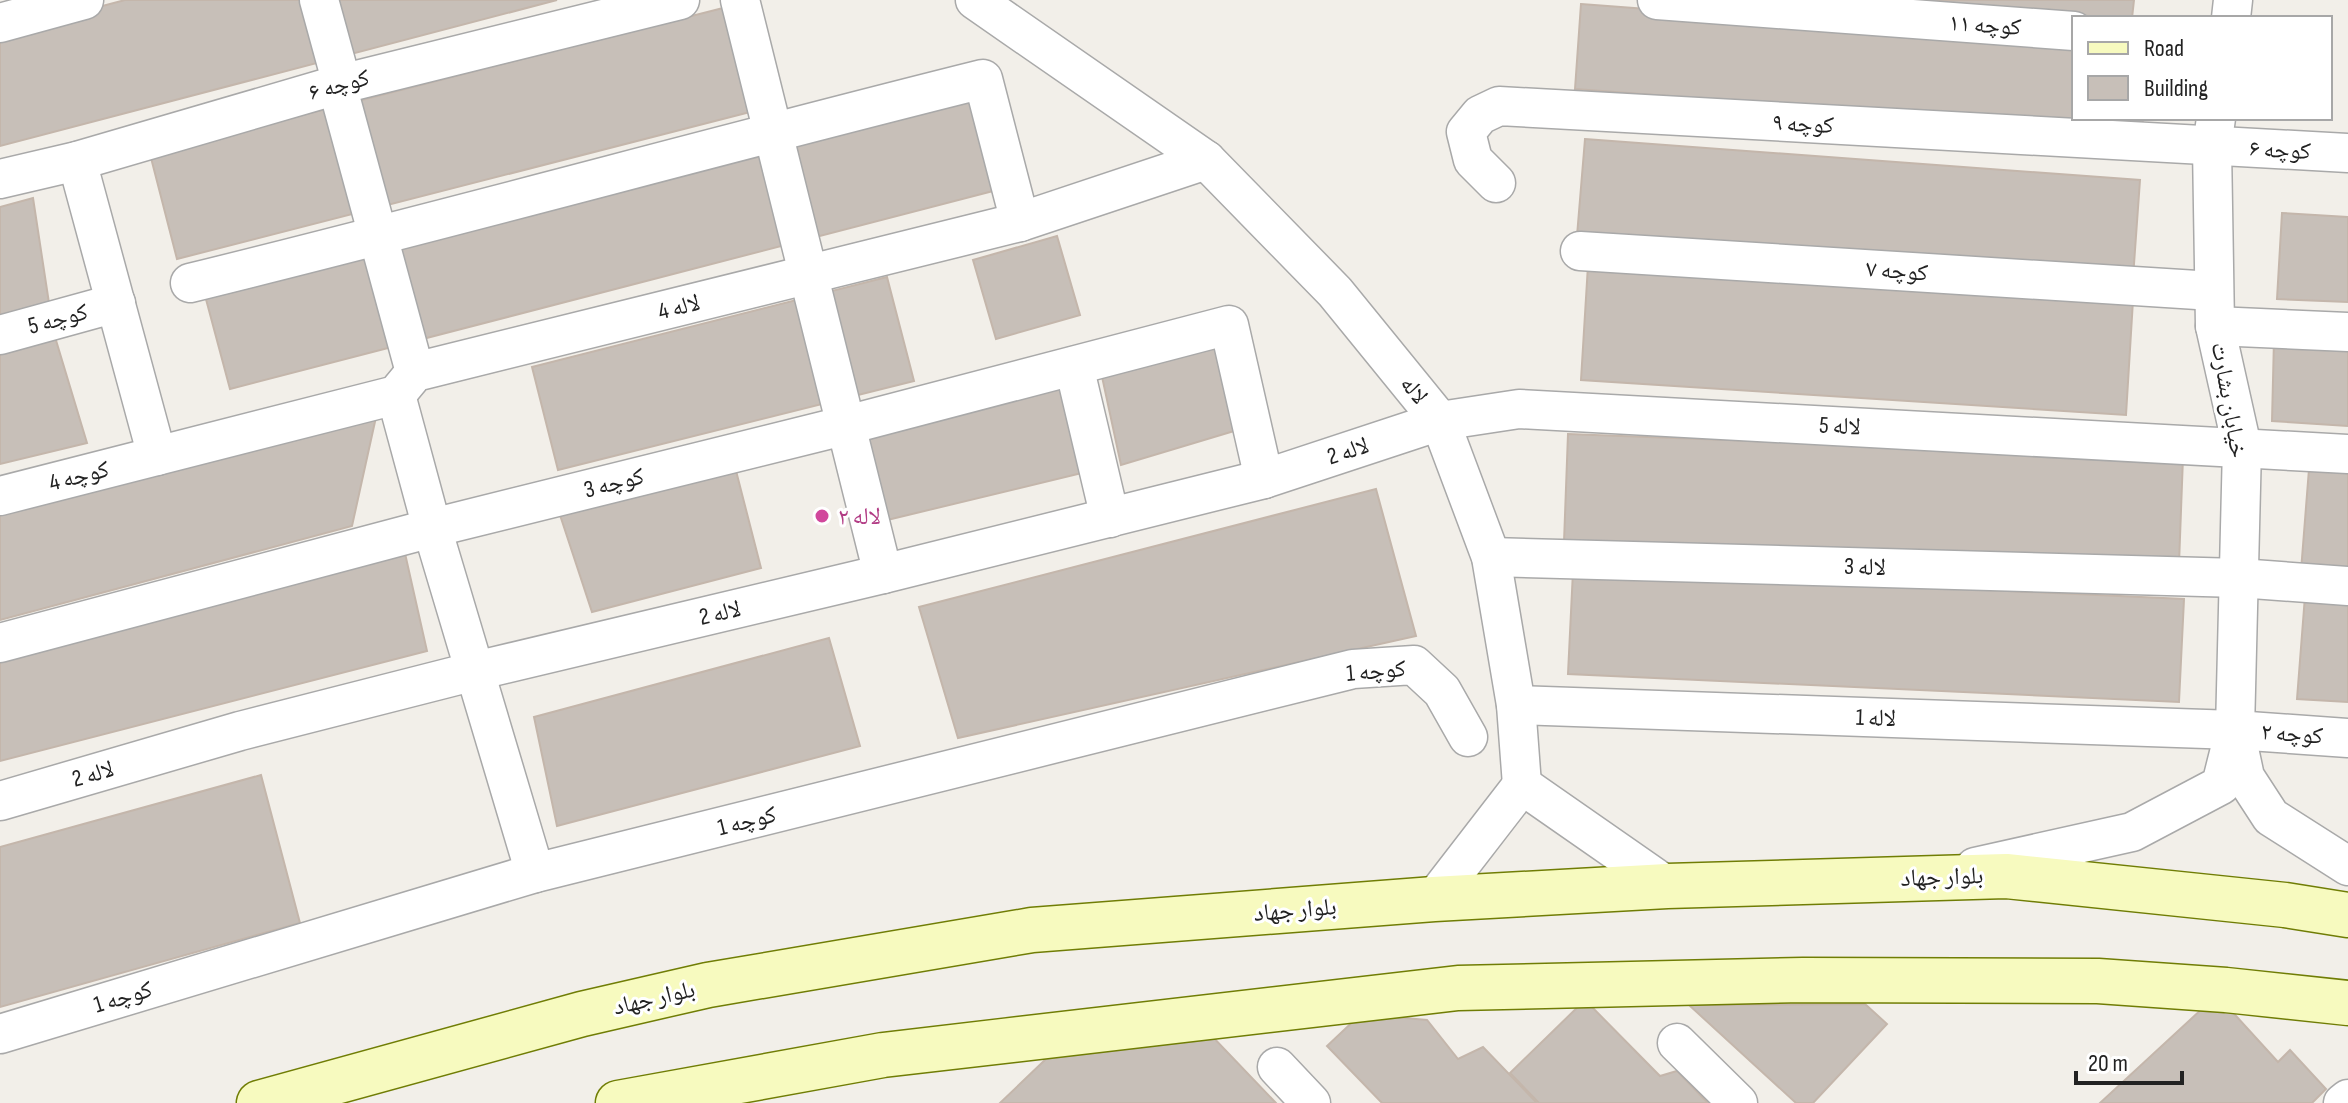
<svg xmlns="http://www.w3.org/2000/svg" width="2348" height="1103" viewBox="0 0 2348 1103" font-family="'Sofia Sans Condensed','Noto Naskh Arabic',sans-serif">
  <style>
    .building { fill: #c7bfb8; stroke: #c4b6ab; stroke-width: 2 }
    .lines { fill: none; stroke-linecap: round; stroke-linejoin: round }
    .street-casing { stroke: #a9a9a9; stroke-width: 41 }
    .secondary-casing { stroke: #707d05; stroke-width: 47 }
    .street { stroke: #fff; stroke-width: 38 }
    .secondary { stroke: #f7fabf; stroke-width: 44 }
    .hotel-dot { fill: #d1479c; stroke: #fff; stroke-width: 3 }
    .labels { text-anchor: middle; dominant-baseline: central; stroke-width: 6; stroke-linejoin: round; paint-order: stroke }
    .street-label { font-size: 24px; fill: #222; stroke: #fff }
    .hotel-label { font-size: 24px; fill: #b23c85; stroke: #fff; text-anchor: start }
  </style>
  <rect width="100%" height="100%" fill="#f2efe9"/>
  <g class="building">
    <polygon points="125,0 557,0 0,146 0,33"/>
    <polygon points="1825,0 2134,0 2132,18 2074,18"/>
    <polygon points="1581,4 2074,41 2074,118 2143,118 2142,131 1575,89"/>
    <polygon points="727,7 754,111 177,259 150,154"/>
    <polygon points="971,89 997,190 230,389 203,288"/>
    <polygon points="1585,139 2140,180 2133,278 1577,236"/>
    <polygon points="33,198 49,303 0,315 0,207"/>
    <polygon points="2282,213 2348,217 2348,302 2277,299"/>
    <polygon points="1057,236 1080,315 996,339 973,260"/>
    <polygon points="1588,265 2133,300 2126,415 1581,380"/>
    <polygon points="887,277 914,381 558,470 532,367"/>
    <polygon points="1219,336 1244,428 1121,465 1101,372"/>
    <polygon points="55,337 87,443 0,464 0,352"/>
    <polygon points="2274,339 2348,342 2348,426 2272,421"/>
    <polygon points="1061,369 1086,472 879,522 859,428"/>
    <polygon points="378,408 352,526 0,620 0,511"/>
    <polygon points="1568,434 2183,457 2179,564 1564,542"/>
    <polygon points="734,463 761,568 592,612 559,512"/>
    <polygon points="2309,469 2348,471 2348,573 2301,571"/>
    <polygon points="1376,489 1416,636 958,738 919,607"/>
    <polygon points="404,549 427,651 0,761 0,653"/>
    <polygon points="1573,571 2184,599 2179,702 1568,674"/>
    <polygon points="2305,596 2348,598 2348,702 2297,699"/>
    <polygon points="829,638 860,746 557,826 534,717"/>
    <polygon points="261,775 300,923 0,1007 0,847"/>
    <polygon points="2217,995 2278,1062 2290,1050 2326,1089 2312,1103 2100,1103"/>
    <polygon points="1585,1000 1660,1076 1677,1071 1708,1103 1539,1103 1510,1073"/>
    <polygon points="1865,1004 1887,1024 1813,1103 1796,1103 1689,1005"/>
    <polygon points="1361,1014 1427,1020 1458,1059 1483,1047 1537,1103 1382,1103 1327,1046"/>
    <polygon points="1208,1032 1276,1103 1000,1103 1046,1059"/>
  </g>
  <g class="lines">
    <defs>
      <g id="street">
        <polyline points="319,0 342,84"/>
        <polyline points="740,0 883,574"/>
        <polyline points="975,0 1206,160 1335,292 1440,421 1491,557 1516,705 1522,785"/>
        <polyline points="1657,0 2074,31"/>
        <polyline points="2231,18 2233,0"/>
        <polyline points="0,23 84,0"/>
        <polyline points="337,85 415,372"/>
        <polyline points="2216,118 2212,147 2215,326 2242,447 2235,730 2245,777 2271,817 2348,866"/>
        <polyline points="77,161 157,456"/>
        <polyline points="0,179 77,161 337,85 680,0"/>
        <polyline points="1496,183 1473,160 1466,132 1480,115 1499,106 2348,153"/>
        <polyline points="1580,251 2213,291"/>
        <path d="M 190,283 C 455,218 718,145 983,79 L 1020,222"/>
        <polyline points="2215,326 2348,332"/>
        <polyline points="0,335 116,303"/>
        <polyline points="1074,366 1110,518"/>
        <polyline points="396,395 432,528 535,873"/>
        <polyline points="0,496 396,395 415,372 1020,222 1206,160"/>
        <polyline points="1491,557 2239,578 2348,586"/>
        <polyline points="0,643 432,528 847,425 1229,325 1264,479"/>
        <polyline points="1516,705 2235,730 2348,738"/>
        <polyline points="1522,785 1667,886"/>
        <polyline points="0,801 240,731 475,671 883,574 1264,479 1440,421 1519,409 2348,454"/>
        <polyline points="1975,867 2132,832 2221,785 2233,737"/>
        <polyline points="1434,899 1522,785"/>
        <polyline points="0,1034 535,873 1353,669 1414,665 1442,691 1468,737"/>
        <polyline points="1677,1043 1738,1103"/>
        <polyline points="1277,1067 1311,1103"/>
        <polyline points="2343,1103 2348,1099"/>
      </g>
      <g id="secondary">
        <polyline points="259,1103 582,1014 708,985 1032,930 1434,899 1667,886 2006,876 2285,905 2348,915"/>
        <polyline points="618,1103 883,1055 1458,988 1803,980 2098,981 2226,990 2348,1003"/>
      </g>
    </defs>
    <use href="#street" class="street-casing"/>
    <use href="#secondary" class="secondary-casing"/>
    <use href="#street" class="street"/>
    <use href="#secondary" class="secondary"/>
  </g>
  <circle class="hotel-dot" cx="822" cy="516" r="8"/>
  <g class="labels">
    <g class="street-label">
      <text transform="translate(1985 25) rotate(4)">کوچه ۱۱</text>
      <text transform="translate(339 85) rotate(-15)">کوچه ۶</text>
      <text transform="translate(1803 124) rotate(3)">کوچه ۹</text>
      <text transform="translate(2280 150) rotate(3)">کوچه ۶</text>
      <text transform="translate(1897 271) rotate(4)">کوچه ۷</text>
      <text transform="translate(679 307) rotate(-14)">لاله 4</text>
      <text transform="translate(58 319) rotate(-15)">کوچه 5</text>
      <text transform="translate(1414 390) rotate(51)">لاله</text>
      <text transform="translate(2229 400) rotate(80)">خیابان بشارت</text>
      <text transform="translate(1840 426) rotate(3)">لاله 5</text>
      <text transform="translate(1348 451) rotate(-18)">لاله 2</text>
      <text transform="translate(79 476) rotate(-14)">کوچه 4</text>
      <text transform="translate(614 483) rotate(-14)">کوچه 3</text>
      <text transform="translate(1865 567) rotate(2)">لاله 3</text>
      <text transform="translate(720 613) rotate(-13)">لاله 2</text>
      <text transform="translate(1376 671) rotate(-5)">کوچه 1</text>
      <text transform="translate(1876 718) rotate(2)">لاله 1</text>
      <text transform="translate(2292 734) rotate(4)">کوچه ۲</text>
      <text transform="translate(93 774) rotate(-16)">لاله 2</text>
      <text transform="translate(747 821) rotate(-14)">کوچه 1</text>
      <text transform="translate(1942 877) rotate(-2)">بلوار جهاد</text>
      <text transform="translate(1295 910) rotate(-5)">بلوار جهاد</text>
      <text transform="translate(123 997) rotate(-17)">کوچه 1</text>
      <text transform="translate(654 998) rotate(-13)">بلوار جهاد</text>
    </g>
    <g class="hotel-label">
      <text x="838" y="516">لاله ۲</text>
    </g>
  </g>
  <rect x="2072" y="16" width="260" height="104" fill="#ffffff" stroke="#a7a7a7" stroke-width="2"/>
  <rect x="2088" y="42" width="40" height="12" fill="#f7fabf" stroke="#a7a7a7" stroke-width="2"/>
  <text x="2144" y="56" font-size="24" fill="#222222">Road</text>
  <rect x="2088" y="76" width="40" height="24" fill="#c7bfb8" stroke="#a7a7a7" stroke-width="2"/>
  <text x="2144" y="96" font-size="24" fill="#222222">Building</text>
  <path d="M2076 1071v12h106v-12" fill="none" stroke="#222222" stroke-width="4"/>
  <text x="2088" y="1071" font-size="24" fill="#222222" stroke="#ffffff" stroke-width="6" paint-order="stroke">20 m</text>
</svg>
